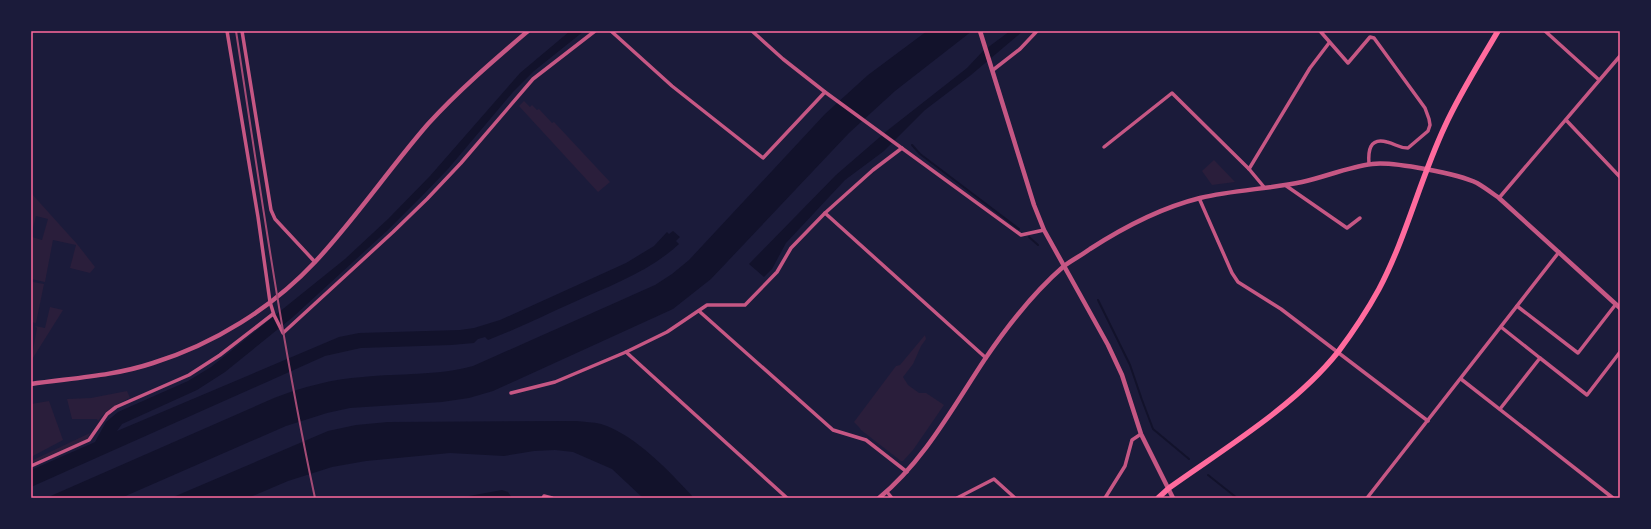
<svg xmlns="http://www.w3.org/2000/svg" width="1651" height="529" viewBox="0 0 1651 529" font-family="'Fira Sans Condensed',sans-serif">
  <style>
    .green { fill: #2a1e3b }
    .water { fill: #12122b }
    .lines { fill: none; stroke-linecap: round; stroke-linejoin: round }
    .stream { stroke: #12122b; stroke-width: 2 }
    .minor { stroke: #c65784; stroke-width: 3.5 }
    .tertiary { stroke: #c65784; stroke-width: 4.5 }
    .primary { stroke: #ff6b9d; stroke-width: 5.5 }
    .rail { stroke: #a44b75; stroke-width: 2 }
    .neatline { fill: none; stroke: #ff6b9d; stroke-width: 1.5 }
  </style>
  <rect width="100%" height="100%" fill="#1b1b3a"/>
  <g class="green">
    <polygon points="524,101 530,107 532,105 537,110 539,109 552,123 554,122 610,182 598,192 519,106"/>
    <polygon points="1214,160 1235,182 1212,185 1202,171"/>
    <polygon points="31,193 77,244 95,267 90,273 70,268 76,245 53,240 45,282 31,279 32,237 42,240 48,219 36,216 31,235"/>
    <polygon points="33,282 44,284 36,323 31,322 31,290"/>
    <polygon points="50,307 63,310 31,361 37,328 35,326 45,328"/>
    <polygon points="925,335 926,339 921,346 913,364 903,377 908,385 919,393 926,393 944,405 913,450 903,461 901,461 861,430 859,427 854,422 896,366 900,365"/>
    <path d="M 127,391 L 130,398 C 116,404 107,409 98,421 L 97,419 L 72,419 L 67,399 L 91,398 Z"/>
    <polygon points="49,401 63,440 31,457 31,404"/>
    <polygon points="90,433 88,438 83,441 31,464 31,461"/>
  </g>
  <g class="water">
    <path d="M 570,31 L 584,31 L 534,71 L 513,92 L 448,169 L 421,197 L 389,229 L 293,317 L 225,372 L 197,390 L 122,424 L 117,431 L 339,337 L 359,333 L 460,330 L 474,328 L 500,320 L 626,263 L 654,246 L 667,232 L 669,234 L 673,231 L 680,237 L 676,241 L 679,244 C 649,272 609,286 572,303 C 545,315 517,329 488,340 L 485,337 L 478,339 L 474,343 L 451,345 L 361,348 L 325,356 L 31,487 L 31,470 L 95,442 L 106,422 L 118,412 L 188,381 L 211,367 L 345,259 L 388,219 L 430,176 L 520,73 Z"/>
    <path d="M 927,31 L 972,31 L 895,91 L 849,133 L 711,279 L 673,309 L 493,391 L 469,398 L 442,402 L 350,408 L 327,413 L 286,426 L 121,498 L 46,498 L 274,398 C 303,387 332,379 363,377 C 402,373 435,376 473,366 L 655,285 L 672,274 L 689,260 L 825,114 L 868,75 Z"/>
    <polygon points="1010,31 1023,31 971,75 925,110 884,151 845,180 786,243 772,269 764,277 749,264 836,175 888,130 967,68 983,51"/>
    <path d="M 576,421 C 584,422 593,422 601,424 C 636,435 670,472 694,498 L 643,498 L 612,469 L 573,452 L 555,450 L 534,451 L 504,456 L 450,453 L 366,461 L 332,467 L 288,481 L 248,498 L 171,498 L 328,431 L 356,425 L 388,422 Z"/>
    <polygon points="502,490 508,492 512,498 458,498"/>
  </g>
  <g class="lines">
    <g class="stream">
      <polyline points="912,145 920,154 1019,229"/>
      <polyline points="1029,237 1038,245"/>
      <polyline points="1098,300 1130,365 1142,400 1153,429 1189,459"/>
      <polyline points="1208,475 1237,498"/>
    </g>
    <g class="minor">
      <polyline points="227,31 258,217 270,302 274,315 283,333 393,232 427,199 461,163 533,79 595,31"/>
      <polyline points="242,31 271,210 275,219 315,262"/>
      <polyline points="611,31 672,86 763,158 825,92"/>
      <polyline points="752,31 783,59 825,92 1021,235 1044,230"/>
      <path d="M 1320,31 L 1348,63 L 1370,37 L 1374,38 L 1425,108 L 1429,119 L 1430,125 L 1428,131 L 1408,148 C 1398,148 1396,144 1387,142 C 1369,137 1368,152 1369,164"/>
      <polyline points="1545,31 1598,79"/>
      <polyline points="993,70 1020,49 1037,31"/>
      <polyline points="1566,120 1620,177"/>
      <polyline points="1104,147 1172,93 1249,169 1264,187"/>
      <polyline points="1249,169 1310,68 1329,43"/>
      <polyline points="1285,185 1347,228 1360,218"/>
      <polyline points="1199,198 1232,273 1238,282 1281,309 1428,421"/>
      <polyline points="1499,198 1620,56"/>
      <polyline points="825,213 986,358"/>
      <polyline points="1517,306 1578,353 1616,304"/>
      <polyline points="699,311 833,430 866,440 907,472"/>
      <polyline points="1501,327 1540,358"/>
      <polyline points="626,352 787,498"/>
      <polyline points="1461,379 1613,498"/>
      <polyline points="511,393 555,382 626,352 667,332 707,305 745,305 777,272 791,248 825,213 873,170 902,148"/>
      <polyline points="1500,409 1540,358 1587,395 1620,352"/>
      <polyline points="31,466 89,440 107,414 116,407 189,375 220,355 273,314"/>
      <polyline points="887,492 892,498"/>
      <polyline points="543,498 544,496 552,498"/>
      <polyline points="957,498 994,479 1015,498"/>
      <polyline points="1105,498 1125,466 1132,440 1141,434"/>
      <polyline points="1367,498 1559,252"/>
    </g>
    <g class="tertiary">
      <polyline points="980,31 1034,205 1044,230 1108,345 1122,375 1141,434 1173,498"/>
      <path d="M 31,384 C 72,378 114,376 153,363 C 214,344 272,308 315,262 C 356,218 389,169 428,124 C 459,90 493,61 528,31"/>
      <path d="M 879,498 C 924,461 953,407 985,359 C 1008,325 1033,293 1064,266 C 1072,260 1082,255 1090,249 C 1124,227 1160,208 1200,198 C 1234,190 1268,189 1302,182 C 1325,177 1348,167 1372,164 C 1392,161 1459,174 1477,183 C 1484,187 1492,193 1499,198 L 1620,308"/>
    </g>
    <path class="primary" d="M 1158,498 L 1169,488 C 1225,448 1295,406 1338,352 C 1353,332 1367,311 1379,289 C 1406,238 1420,179 1445,126 C 1460,93 1480,62 1498,31"/>
    <path class="rail" d="M 236,31 C 260,187 282,344 315,498"/>
  </g>
  <rect width="1651" height="529" fill="none" stroke="#1b1b3a" stroke-width="64"/>
  <rect x="32" y="32" width="1587" height="465" class="neatline"/>
</svg>
